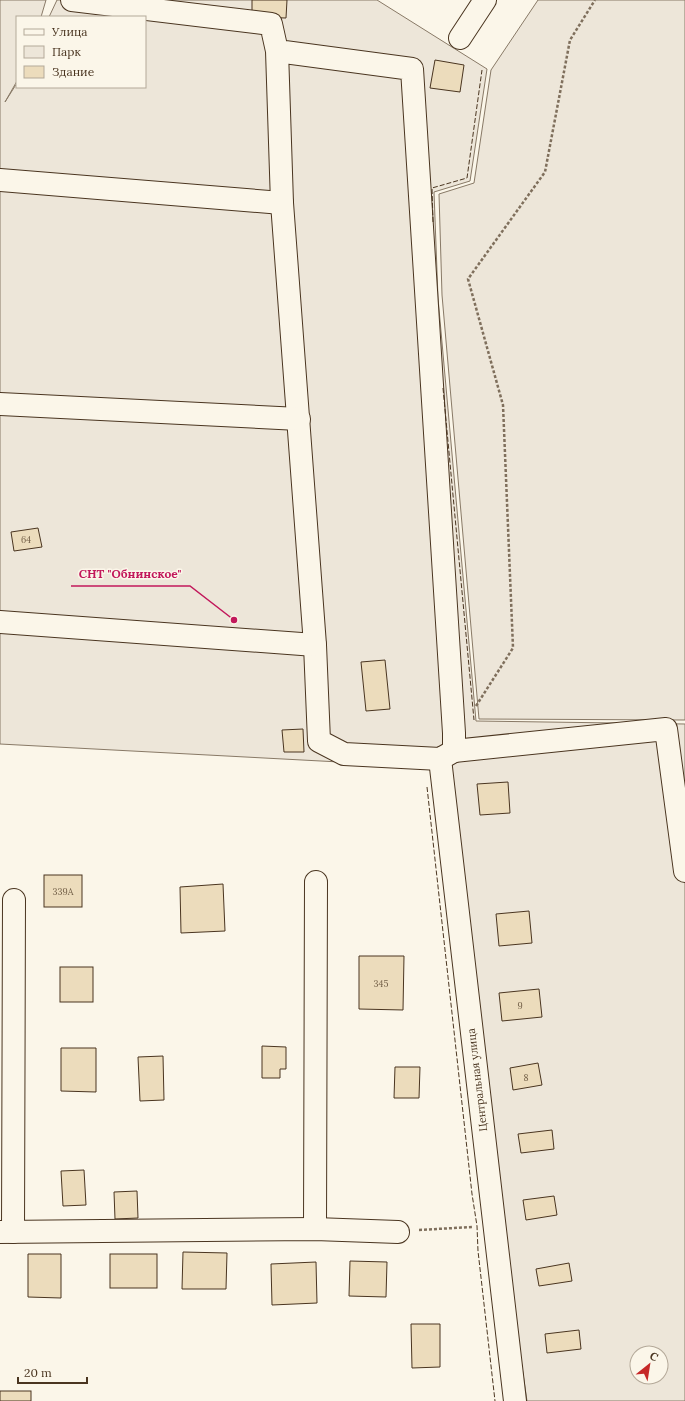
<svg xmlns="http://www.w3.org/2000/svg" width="685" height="1401" viewBox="0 0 685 1401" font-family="Lora,serif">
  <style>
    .green { fill: #ede6d9; stroke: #887966; fill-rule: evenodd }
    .building { fill: #ecdcbc; stroke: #4a3520 }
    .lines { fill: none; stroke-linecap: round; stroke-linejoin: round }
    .minor-casing { stroke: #4a3520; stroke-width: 24 }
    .path { stroke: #7f6f5c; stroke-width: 2.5; stroke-dasharray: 3 2; stroke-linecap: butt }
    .minor { stroke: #fbf6e9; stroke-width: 22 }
    .fence { stroke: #4a3520; stroke-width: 1; stroke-dasharray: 5 2; stroke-linecap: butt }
    .labels { text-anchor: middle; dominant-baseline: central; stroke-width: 3; stroke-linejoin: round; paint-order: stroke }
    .number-label { font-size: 9px; fill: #725f47 }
    .street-label { font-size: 11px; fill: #4a3520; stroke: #fbf6e9 }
    .leader { fill: none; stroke: #c2185b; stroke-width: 1.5 }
    .callout-dot { fill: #c2185b; stroke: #fbf6e9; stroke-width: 1.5 }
    .callout-label { font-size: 12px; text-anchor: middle; font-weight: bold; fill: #c2185b; stroke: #fbf6e9; stroke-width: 3; stroke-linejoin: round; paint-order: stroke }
  </style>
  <rect width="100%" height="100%" fill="#fbf6e9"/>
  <g class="green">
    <path d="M 0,0 L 46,0 L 41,17 L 17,17 L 17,81 L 5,102 L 17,83 L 17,87 L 145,87 L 145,17 L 49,17 L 57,0 L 377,0 L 487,69 L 470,181 L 434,192 L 438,298 L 476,721 L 685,724 L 685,1401 L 527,1401 L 434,767 L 0,744 ZM 637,1353 L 661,1353 L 661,1377 L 637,1377 Z"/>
    <polygon points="538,0 685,0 685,720 479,719 442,295 439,194 474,183 491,70"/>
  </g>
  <g class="building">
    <polygon points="252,0 287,0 286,18 252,17"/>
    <polygon points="435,60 464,65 460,92 430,88"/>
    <polygon points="38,528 42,547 14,551 11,532"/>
    <polygon points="385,660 390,709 366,711 361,662"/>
    <polygon points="303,729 304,752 284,752 282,730"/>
    <polygon points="508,782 510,813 480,815 477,784"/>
    <rect x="44" y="875" width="38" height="32"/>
    <polygon points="223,884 225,931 181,933 180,887"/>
    <polygon points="529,911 532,943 499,946 496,914"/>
    <polygon points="359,956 404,956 403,1010 359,1009"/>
    <rect x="60" y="967" width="33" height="35"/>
    <polygon points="539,989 542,1017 502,1021 499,993"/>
    <polygon points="262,1046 286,1047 286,1069 280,1069 280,1078 262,1078"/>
    <polygon points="61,1048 96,1048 96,1092 61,1091"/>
    <polygon points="163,1056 164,1100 140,1101 138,1057"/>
    <polygon points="538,1063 542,1085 513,1090 510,1068"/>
    <polygon points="395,1067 420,1067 419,1098 394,1098"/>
    <polygon points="552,1130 554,1149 521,1153 518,1134"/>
    <polygon points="84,1170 86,1205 63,1206 61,1171"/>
    <polygon points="137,1191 138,1218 115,1219 114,1192"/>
    <polygon points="554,1196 557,1215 526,1220 523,1200"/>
    <polygon points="183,1252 227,1253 226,1289 182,1289"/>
    <polygon points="28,1254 61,1254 61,1298 28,1297"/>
    <rect x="110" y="1254" width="47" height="34"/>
    <polygon points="350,1261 387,1262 386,1297 349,1296"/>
    <polygon points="316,1262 317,1303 272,1305 271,1264"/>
    <polygon points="569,1263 572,1281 539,1286 536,1269"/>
    <polygon points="411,1324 440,1324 440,1367 412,1368"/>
    <polygon points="579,1330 581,1349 547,1353 545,1334"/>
    <rect x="0" y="1391" width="31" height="10"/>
  </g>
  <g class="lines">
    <defs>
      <g id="minor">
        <polyline points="72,0 271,24 277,51 282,203 315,645 319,741 344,754 440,759 454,751 454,733 412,69 277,51"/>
        <polyline points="460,38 485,0"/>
        <polyline points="0,180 282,203"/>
        <polyline points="0,404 299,419"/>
        <polyline points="0,622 315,645"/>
        <polyline points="454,751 666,729 685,871"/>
        <polyline points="440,759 515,1401"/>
        <polyline points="315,1229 316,882"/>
        <polyline points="0,1232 315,1229 398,1232"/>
        <polyline points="13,1232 14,900"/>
      </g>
    </defs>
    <use href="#minor" class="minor-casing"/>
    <g class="path">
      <polyline points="476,706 513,648 503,405 468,279 545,172 570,40 595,0"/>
      <polyline points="419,1230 472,1227"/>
    </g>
    <use href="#minor" class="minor"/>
    <g class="fence">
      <polyline points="433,222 432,188 467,178 482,70"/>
      <polyline points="443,388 474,720"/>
      <polyline points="427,787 472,1194 477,1226 478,1251 495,1401"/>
    </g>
  </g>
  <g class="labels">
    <g class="number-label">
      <text x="26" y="539">64</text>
      <text x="63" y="891">339А</text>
      <text x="381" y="983">345</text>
      <text x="520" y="1005">9</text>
      <text x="526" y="1077">8</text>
    </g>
    <g class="street-label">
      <text transform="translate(477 1080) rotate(-97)">Центральная улица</text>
    </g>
  </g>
  <path class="leader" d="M234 620L190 586H71"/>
  <circle class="callout-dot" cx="234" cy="620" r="4"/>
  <g class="callout-label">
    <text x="130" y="578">СНТ "Обнинское"</text>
  </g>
  <rect x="16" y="16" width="130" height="72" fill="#fbf6e9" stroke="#b4a999"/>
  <rect x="24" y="29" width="20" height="6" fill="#fbf6e9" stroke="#b4a999"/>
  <text x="52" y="36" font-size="12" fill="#4a3520">Улица</text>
  <rect x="24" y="46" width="20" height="12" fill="#ede6d9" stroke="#b4a999"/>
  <text x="52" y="56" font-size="12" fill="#4a3520">Парк</text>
  <rect x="24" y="66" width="20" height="12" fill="#ecdcbc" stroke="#b4a999"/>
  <text x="52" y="76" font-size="12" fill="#4a3520">Здание</text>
  <g transform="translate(649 1365) rotate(30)"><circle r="19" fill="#fbf6e9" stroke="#b4a999"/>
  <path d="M0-3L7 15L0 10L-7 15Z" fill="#c62828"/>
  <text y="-6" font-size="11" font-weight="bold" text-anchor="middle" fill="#4a3520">С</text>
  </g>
  <path d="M18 1377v6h69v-6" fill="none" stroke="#4a3520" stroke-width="2"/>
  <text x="24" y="1377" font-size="12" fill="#4a3520" stroke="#fbf6e9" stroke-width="3" paint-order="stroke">20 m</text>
</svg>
